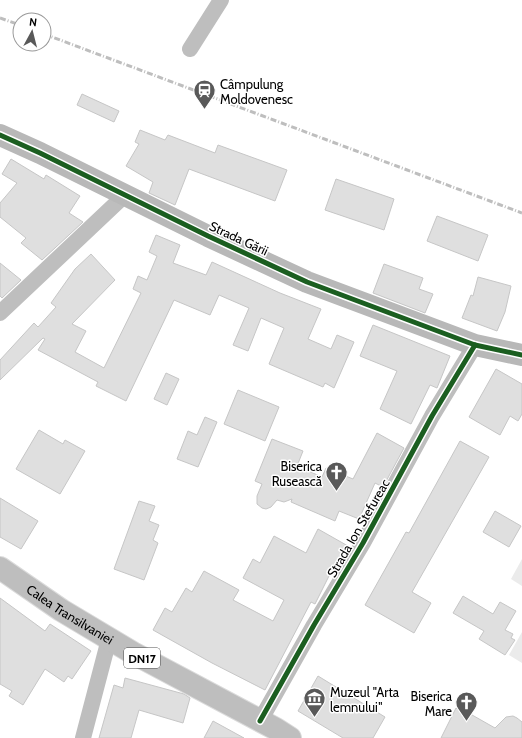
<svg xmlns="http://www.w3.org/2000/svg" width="522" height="738" viewBox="0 0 522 738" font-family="Cabin,sans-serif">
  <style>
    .green { fill: #ebebeb }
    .building { fill: #dfdfdf; stroke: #c6c6c6 }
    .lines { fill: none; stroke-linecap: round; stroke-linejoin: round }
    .highway-casing { stroke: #dbdbdb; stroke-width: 24 }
    .street { stroke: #bebebe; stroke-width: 16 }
    .secondary { stroke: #b8b8b8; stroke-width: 22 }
    .highway { stroke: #bebebe; stroke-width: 22 }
    .rail { stroke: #bebebe; stroke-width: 3; stroke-dasharray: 6 2 1 2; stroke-linecap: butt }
    .cycleway-casing { stroke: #fff; stroke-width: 8 }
    .cycleway { stroke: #1b5e20; stroke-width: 5 }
    .labels { text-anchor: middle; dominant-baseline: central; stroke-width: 3; stroke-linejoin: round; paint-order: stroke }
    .shield { fill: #fff; stroke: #4c4c4c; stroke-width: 1 }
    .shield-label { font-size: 12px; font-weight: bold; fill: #000 }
    .poi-label { font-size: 13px; fill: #000; stroke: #fff; text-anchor: start }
    .street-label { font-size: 13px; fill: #000; stroke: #fff }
  </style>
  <rect width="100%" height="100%" fill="#fff"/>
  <g class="green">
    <polygon points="522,559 522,586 511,579"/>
    <polygon points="522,632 522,663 509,655"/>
  </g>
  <g class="building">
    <polygon points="82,94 119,111 114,122 77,105"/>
    <polygon points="140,130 165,140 168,135 215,153 218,145 287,170 275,201 189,169 175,205 149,193 153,182 126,166 139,144 135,142"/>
    <polygon points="11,159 44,179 46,175 80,196 69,213 83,222 42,260 21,243 26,238 0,217 0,203 17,183 2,174"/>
    <polygon points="336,179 394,199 384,230 325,210"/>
    <polygon points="437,216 488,235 478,261 427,241"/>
    <polygon points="156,235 180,245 173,263 206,275 212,262 280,293 321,309 308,339 331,349 337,335 354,342 334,388 325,383 323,387 269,364 284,328 261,318 248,351 233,345 249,308 219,295 210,315 174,300 126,401 96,386 98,382 38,350 45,339 43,338 0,380 0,360 34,323 38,327 56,307 51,303 75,269 91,254 115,280 72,324 86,331 75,352 104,368 141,293 133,289 138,276 147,280 157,256 149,252"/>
    <polygon points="0,263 21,280 2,298 0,296"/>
    <polygon points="384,264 423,278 419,289 433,294 425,313 373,293"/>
    <polygon points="478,277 511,286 505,312 497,331 462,318 471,295 473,296"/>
    <polygon points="373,325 450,356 437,388 430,385 411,424 380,409 397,371 360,356"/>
    <polygon points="496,369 522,384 522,414 518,421 510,416 500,435 469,417"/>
    <polygon points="166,373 179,379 167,405 154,399"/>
    <polygon points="238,390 279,407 265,441 224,424"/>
    <polygon points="205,417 217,422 198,467 177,459 188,431 197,435"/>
    <polygon points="39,430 63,444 65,440 85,451 60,494 16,469"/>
    <polygon points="377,433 404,448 383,487 375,483 359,519 339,511 335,521 291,502 292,499 284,502 277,500 271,507 266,509 262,508 257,504 257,496 262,484 255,481 272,439 303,451 297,466 322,477 326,468 353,479"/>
    <polygon points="460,441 489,457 412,592 431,603 414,633 365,605 406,532 409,533"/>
    <polygon points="0,498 38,521 21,549 0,537"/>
    <polygon points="139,501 155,506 149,521 159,525 153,540 158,543 144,580 114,569"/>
    <polygon points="495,511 521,526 509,547 483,532"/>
    <polygon points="318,529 348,546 333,574 331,572 315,604 311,602 265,690 212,663 153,630 165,608 172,612 186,588 192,592 204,571 239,590 233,600 273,621 284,600 243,578 253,559 260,563 274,536 306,553"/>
    <polygon points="463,596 493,614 500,602 516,611 505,630 513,634 511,638 515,640 505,655 479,639 484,631 453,613"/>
    <polygon points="0,598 45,631 50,624 91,651 72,679 68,676 64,682 45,669 23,705 9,696 12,691 0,684"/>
    <polygon points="318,676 385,717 373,738 343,738 298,711"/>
    <polygon points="125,678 184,694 190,698 183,723 139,710 131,738 99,738 114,685 123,688"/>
    <polygon points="458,707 495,728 506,717 513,716 517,718 522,722 522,738 441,738 456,708 457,709"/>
    <polygon points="213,721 244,738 204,738"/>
  </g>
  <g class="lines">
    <defs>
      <g id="highway">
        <path id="s1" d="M 0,568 L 61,610 L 133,653 L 276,729 L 290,738"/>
      </g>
    </defs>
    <use href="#highway" class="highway-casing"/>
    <g class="street">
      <polyline points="190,49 221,0"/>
      <polyline points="0,313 125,195"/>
      <polyline points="260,721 314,625 363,543 432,416 475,345"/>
      <polyline points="83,738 109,639"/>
    </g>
    <polyline class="secondary" points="0,135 40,153 208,236 307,282 475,345 522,355"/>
    <use href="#highway" class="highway"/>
    <g class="rail">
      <polyline points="0,18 20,25"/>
      <polyline points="44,34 522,213"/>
    </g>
    <defs>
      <g id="cycleway">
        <polyline points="0,135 40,153 208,236 307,282 475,345 522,355"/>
        <polyline points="260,721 314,625 363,543 432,416 475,345"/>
      </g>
    </defs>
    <use href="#cycleway" class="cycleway-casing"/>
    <use href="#cycleway" class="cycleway"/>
  </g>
  <defs>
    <symbol id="station-pin" viewBox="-11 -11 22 30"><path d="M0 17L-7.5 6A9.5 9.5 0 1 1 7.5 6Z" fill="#595959" stroke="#fff"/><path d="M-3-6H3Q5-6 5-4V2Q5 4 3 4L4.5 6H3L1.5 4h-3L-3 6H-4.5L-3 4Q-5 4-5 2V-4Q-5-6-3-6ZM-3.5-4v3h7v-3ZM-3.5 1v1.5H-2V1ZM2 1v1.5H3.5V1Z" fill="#fff"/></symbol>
    <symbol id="church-pin" viewBox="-11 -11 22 30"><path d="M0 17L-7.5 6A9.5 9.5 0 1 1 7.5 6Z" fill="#595959" stroke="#fff"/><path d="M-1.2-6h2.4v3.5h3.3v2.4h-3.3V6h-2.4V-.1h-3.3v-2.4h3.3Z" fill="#fff"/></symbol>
    <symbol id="museum-pin" viewBox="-11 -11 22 30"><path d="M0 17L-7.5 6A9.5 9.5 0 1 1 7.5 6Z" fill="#595959" stroke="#fff"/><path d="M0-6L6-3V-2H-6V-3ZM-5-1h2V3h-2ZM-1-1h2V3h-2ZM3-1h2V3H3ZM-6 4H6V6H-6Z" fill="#fff"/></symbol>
  </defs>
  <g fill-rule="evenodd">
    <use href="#station-pin" x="192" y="78" width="25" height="34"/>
    <use href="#church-pin" x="324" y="460" width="25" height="34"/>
    <use href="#museum-pin" x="302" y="686" width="25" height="34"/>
    <use href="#church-pin" x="454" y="690" width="25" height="34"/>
  </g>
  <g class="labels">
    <rect class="shield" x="124" y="648" width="36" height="20" rx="3"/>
    <g class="shield-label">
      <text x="142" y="658">DN17</text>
    </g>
    <g class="poi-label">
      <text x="220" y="84">Câmpulung<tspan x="220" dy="15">Moldovenesc</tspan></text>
      <text x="322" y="466" text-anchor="end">Biserica<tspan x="322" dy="15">Rusească</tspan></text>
      <text x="330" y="692">Muzeul "Arta<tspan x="330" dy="15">lemnului"</tspan></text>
      <text x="452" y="696" text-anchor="end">Biserica<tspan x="452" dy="15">Mare</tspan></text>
    </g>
    <g class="street-label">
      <text transform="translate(239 238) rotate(25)">Strada Gării</text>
      <text transform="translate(358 528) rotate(-60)">Strada Ion Stefureac</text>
      <text stroke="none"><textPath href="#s1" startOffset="84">Calea Transilvaniei</textPath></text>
    </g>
  </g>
  <g transform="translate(32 32) rotate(7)"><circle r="19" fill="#ffffff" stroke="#999999"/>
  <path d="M0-3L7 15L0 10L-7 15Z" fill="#595959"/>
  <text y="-6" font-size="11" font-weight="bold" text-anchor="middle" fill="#000000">N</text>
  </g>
</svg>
